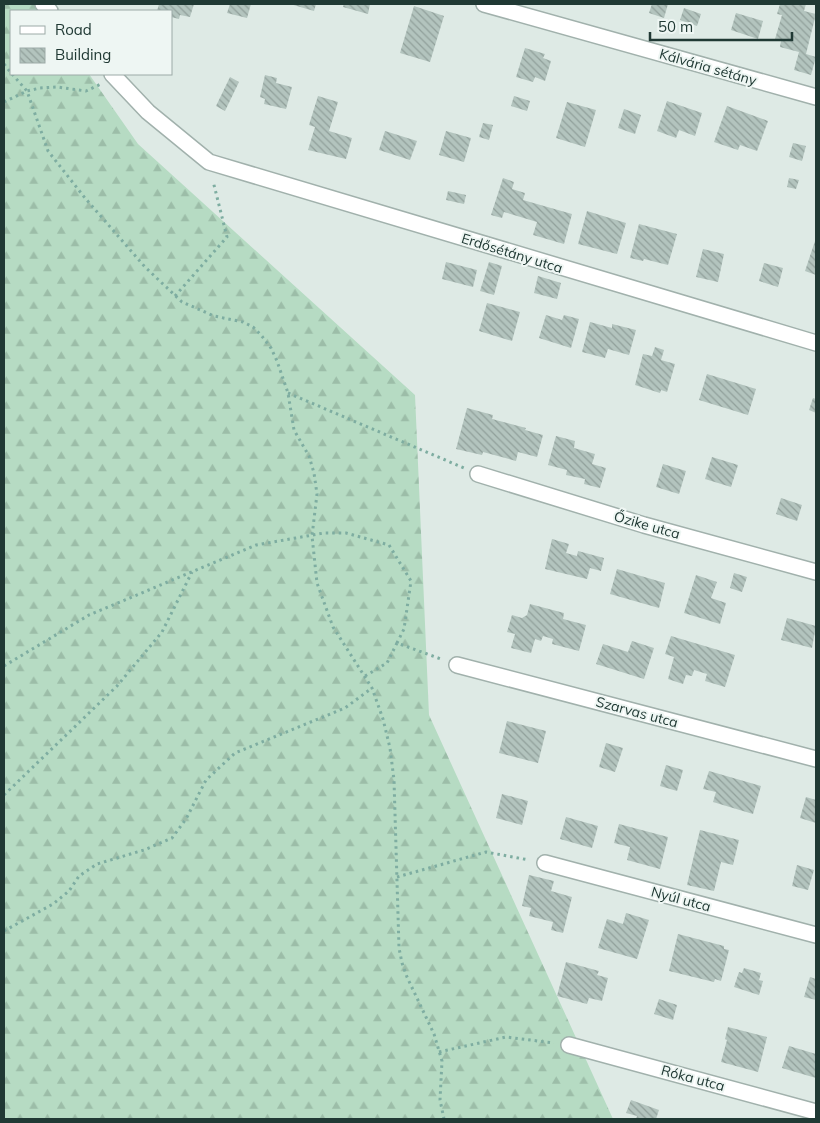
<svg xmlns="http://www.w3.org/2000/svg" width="820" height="1123" viewBox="0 0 820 1123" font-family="Mulish,sans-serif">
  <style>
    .forest { fill: url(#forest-firs) }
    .building { fill: url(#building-back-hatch) }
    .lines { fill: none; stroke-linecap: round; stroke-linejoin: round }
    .street-casing { stroke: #a1b1ac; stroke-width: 18 }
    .path { stroke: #7eada1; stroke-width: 3; stroke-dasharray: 2.5 4; stroke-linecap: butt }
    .street { stroke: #fff; stroke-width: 15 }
    .labels { text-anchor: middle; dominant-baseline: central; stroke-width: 4; stroke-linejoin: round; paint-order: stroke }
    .street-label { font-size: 14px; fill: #203934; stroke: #eef6f3 }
  </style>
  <defs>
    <pattern id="forest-firs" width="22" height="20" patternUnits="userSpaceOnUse" patternTransform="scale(1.25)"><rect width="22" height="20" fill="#b6dbc3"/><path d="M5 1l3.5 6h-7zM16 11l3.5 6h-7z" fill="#9cbda8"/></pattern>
    <pattern id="building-back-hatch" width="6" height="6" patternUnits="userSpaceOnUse" patternTransform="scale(1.25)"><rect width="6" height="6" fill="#b3c4be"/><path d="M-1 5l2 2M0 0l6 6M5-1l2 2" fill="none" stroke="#91a09b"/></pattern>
  </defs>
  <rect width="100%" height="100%" fill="#deeae5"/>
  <polygon class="forest" points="4,4 40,4 46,11 11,11 11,74 89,74 138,144 415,395 429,715 613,1119 4,1119"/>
  <g class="building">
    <polygon points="159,4 194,4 190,17 180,15 179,19 171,17 171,11 157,11"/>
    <polygon points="230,4 251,4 247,18 227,13"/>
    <polygon points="290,4 316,4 314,11"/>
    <polygon points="344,4 370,4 368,14 343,7"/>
    <polygon points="652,4 668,4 664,18 649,13"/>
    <polygon points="780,4 806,4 804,11 816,14 806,54 816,57 811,75 794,70 799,52 780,47 781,41 775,39 782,15 777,14"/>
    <polygon points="414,6 444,16 430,62 400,53"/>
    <polygon points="684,8 701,14 697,26 680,20"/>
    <polygon points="736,13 763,21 758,39 731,30"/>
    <polygon points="525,48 545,54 543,58 551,61 545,81 535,77 533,82 516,77"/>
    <polygon points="265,75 277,78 276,83 292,87 286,109 264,104 265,99 260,97"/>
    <polygon points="230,77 239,82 225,111 216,106"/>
    <polygon points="318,96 338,102 329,131 352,138 346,159 308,150 315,127 309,125"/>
    <polygon points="514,96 530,101 527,111 511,106"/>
    <polygon points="667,101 702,113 695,136 679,130 676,138 657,131"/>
    <polygon points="567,102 596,110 585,147 556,138"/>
    <polygon points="727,106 768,121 757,151 740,145 738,150 714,142"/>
    <polygon points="624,109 641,115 635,134 618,128"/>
    <polygon points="483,123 493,125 489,140 479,137"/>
    <polygon points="385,131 417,141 410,160 379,150"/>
    <polygon points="446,131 471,138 464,162 439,155"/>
    <polygon points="793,143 806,146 802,161 789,157"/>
    <polygon points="503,178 514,182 512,189 525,193 523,200 572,214 564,244 533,235 537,222 504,212 502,218 491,215"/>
    <polygon points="789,178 799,180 796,189 787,187"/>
    <polygon points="448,191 466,195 464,204 446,200"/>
    <polygon points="587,211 626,223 617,254 578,244"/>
    <polygon points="639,224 677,234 668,265 644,259 643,261 630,258"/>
    <polygon points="816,238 816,275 805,271"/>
    <polygon points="703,249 724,254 718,282 696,277"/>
    <polygon points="446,262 477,270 473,287 442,279"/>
    <polygon points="489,262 502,266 494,295 480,291"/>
    <polygon points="764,263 783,268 778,287 759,281"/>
    <polygon points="538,276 561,283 557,299 534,293"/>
    <polygon points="487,303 520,312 512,341 479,331"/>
    <polygon points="546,315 562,320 564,315 579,319 571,348 539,338"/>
    <polygon points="590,322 612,328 612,324 636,330 629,355 608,349 605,358 582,352"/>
    <polygon points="655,347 664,350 661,360 675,364 667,392 661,390 660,393 635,385 643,354 652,356"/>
    <polygon points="707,374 756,389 748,415 699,400"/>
    <polygon points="813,398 816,399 816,413 809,410"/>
    <polygon points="467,408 493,415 492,419 526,428 525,430 543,435 537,457 518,452 516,461 483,452 482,455 456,449"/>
    <polygon points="556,436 575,441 574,448 595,454 592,464 606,468 600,488 584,484 585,479 566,475 567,470 548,465"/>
    <polygon points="712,457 738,465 731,487 705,479"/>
    <polygon points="663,464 686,471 679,494 656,487"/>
    <polygon points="781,498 802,505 797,521 776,514"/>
    <polygon points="552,539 569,544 566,553 577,556 578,551 604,558 601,571 590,568 587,579 545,569"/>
    <polygon points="617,569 665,583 659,608 610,594"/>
    <polygon points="734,573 747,577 742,592 730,588"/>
    <polygon points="696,575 717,582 711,598 726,603 720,624 684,613"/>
    <polygon points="530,604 564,613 563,619 586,625 579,651 552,644 553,639 543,636 541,641 535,639 531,653 511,648 515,634 507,632 512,615 522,618 527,615"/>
    <polygon points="787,618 816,626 812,648 781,640"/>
    <polygon points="671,636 735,655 725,687 705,681 707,674 694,670 692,676 686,675 683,684 668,679 674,657 665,654"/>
    <polygon points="632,641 654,648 644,679 596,664 603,644 628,652"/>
    <polygon points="507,721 546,731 538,763 499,753"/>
    <polygon points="606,743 623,748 615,772 599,767"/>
    <polygon points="666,765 683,770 677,791 660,786"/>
    <polygon points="709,771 761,786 753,814 713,802 716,792 703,789"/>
    <polygon points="502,794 528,801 522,825 496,818"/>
    <polygon points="806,797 816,800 816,823 800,818"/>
    <polygon points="566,817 598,826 592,848 560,839"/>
    <polygon points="619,824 668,837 660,869 627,860 630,847 614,843"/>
    <polygon points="700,830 739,840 733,865 721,862 714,891 687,885"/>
    <polygon points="797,865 814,870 808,890 792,886"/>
    <polygon points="529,875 554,881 551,891 572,897 563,933 551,930 553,922 529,916 531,908 522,906"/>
    <polygon points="626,913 649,920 637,959 598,948 607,919 623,924"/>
    <polygon points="678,934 724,946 724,949 729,950 721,981 715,979 714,982 669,971"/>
    <polygon points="566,962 599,971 597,975 608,978 602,1001 589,998 587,1004 557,996"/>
    <polygon points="744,968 761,973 759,980 763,981 759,995 734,987 739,972 742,973"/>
    <polygon points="810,977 816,979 816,1000 804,997"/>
    <polygon points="659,999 677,1005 673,1020 654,1014"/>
    <polygon points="728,1027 767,1037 758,1072 721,1062 727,1040 725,1039"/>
    <polygon points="789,1046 816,1054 816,1078 782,1068"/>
    <polygon points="631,1100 659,1110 656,1119 636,1119 637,1116 626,1113"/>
  </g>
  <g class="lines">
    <defs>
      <g id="street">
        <polyline points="43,4 50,11"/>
        <polyline points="484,4 816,97"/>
        <polyline points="112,74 148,112 209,162 816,343"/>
        <polyline points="478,474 644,525 816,572"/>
        <polyline points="457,665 816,759"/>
        <polyline points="545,863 816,935"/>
        <polyline points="569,1045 816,1112"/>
      </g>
    </defs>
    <use href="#street" class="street-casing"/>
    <g class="path">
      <polyline points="4,64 11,73"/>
      <polyline points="12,74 27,91 48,151 85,198 145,267 182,302 214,316 243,322 253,327 261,335 271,348 277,361 288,393 294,430 309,456 314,473 317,494 312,536 317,583 333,627 372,688 383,719 390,748 394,780 399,948 402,963 407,977 434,1034 442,1061 440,1100 444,1119"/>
      <polyline points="4,102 27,91 40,88 57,87 86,91 101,84"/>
      <polyline points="175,296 227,237 213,181"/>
      <polyline points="288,393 464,468"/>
      <polyline points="4,666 89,615 256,545 324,533 346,533 389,545 411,581 404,629 397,643"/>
      <polyline points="365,676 387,663 397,643 441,659"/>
      <polyline points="4,795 117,686 162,632 192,572"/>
      <polyline points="397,877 486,852 529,860"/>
      <polyline points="4,931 53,904 69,891 79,876 97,864 144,850 172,838 186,819 206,780 235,753 345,708 372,688"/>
      <polyline points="439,1052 506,1037 554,1043"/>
    </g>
    <use href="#street" class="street"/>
  </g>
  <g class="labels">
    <g class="street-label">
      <text transform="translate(708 67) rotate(16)">Kálvária sétány</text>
      <text transform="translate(512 253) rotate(17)">Erdősétány utca</text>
      <text transform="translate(647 525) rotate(16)">Őzike utca</text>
      <text transform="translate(637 712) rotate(15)">Szarvas utca</text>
      <text transform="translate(681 899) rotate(15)">Nyúl utca</text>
      <text transform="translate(693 1078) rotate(15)">Róka utca</text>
    </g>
  </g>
  <rect width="820" height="1123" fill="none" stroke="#203934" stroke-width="10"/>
  <rect x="10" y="10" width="162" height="65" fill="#eef6f3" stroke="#9caaa7"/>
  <rect x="20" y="26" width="25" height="8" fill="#ffffff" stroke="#9caaa7"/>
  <text x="55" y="35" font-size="15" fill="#203934">Road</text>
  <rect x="20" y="48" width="25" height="15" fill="url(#building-back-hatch)" stroke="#9caaa7"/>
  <text x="55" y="60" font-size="15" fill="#203934">Building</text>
  <path d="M650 32v8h142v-8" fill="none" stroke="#203934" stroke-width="2.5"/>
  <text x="658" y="32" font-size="15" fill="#203934" stroke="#eef6f3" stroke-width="4" paint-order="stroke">50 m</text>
</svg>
